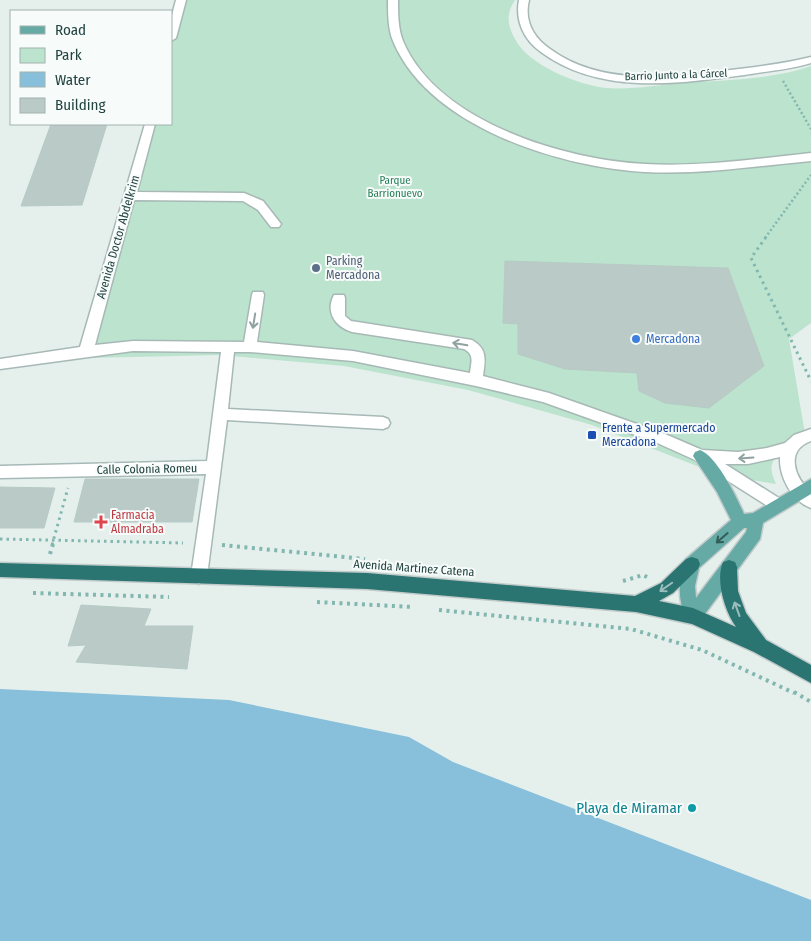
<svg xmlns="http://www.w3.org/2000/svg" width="811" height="941" viewBox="0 0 811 941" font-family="'Fira Sans Condensed',sans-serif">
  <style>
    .green { fill: #bce3cd }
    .water { fill: #88bfda }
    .building { fill: #bacbc7; stroke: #b7cac5 }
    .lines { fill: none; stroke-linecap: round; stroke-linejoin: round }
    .minor-casing { stroke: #a7b9b6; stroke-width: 3 }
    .major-casing { stroke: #c1cbca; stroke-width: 3 }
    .highway-casing { stroke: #c1cbca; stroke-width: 3 }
    .path-far2 { stroke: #82b7af; stroke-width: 2.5; stroke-dasharray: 2 2.5; stroke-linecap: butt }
    .path-far1 { stroke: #82b7af; stroke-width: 3; stroke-dasharray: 2.5 4; stroke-linecap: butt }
    .path { stroke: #82b7af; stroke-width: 4; stroke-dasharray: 3 4.5; stroke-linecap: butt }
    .minor { fill: #fff; fill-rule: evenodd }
    .major { fill: #65aaa4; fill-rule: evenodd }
    .highway { fill: #2a7471; fill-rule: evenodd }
    .oneway { stroke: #90a2a0 }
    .oneway2 { stroke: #335e5a }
    .oneway3 { stroke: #9bbebc }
    .service-dot { fill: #5c6f8a; stroke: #f7fbfa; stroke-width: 2 }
    .shop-dot { fill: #3f7fe0; stroke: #f7fbfa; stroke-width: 2 }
    .transit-dot { fill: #1a4fb4; stroke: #f7fbfa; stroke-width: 2 }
    .health-dot { fill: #e0444e; stroke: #f7fbfa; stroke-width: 2 }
    .culture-dot { fill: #0f9aa8; stroke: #f7fbfa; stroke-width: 2 }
    .labels { text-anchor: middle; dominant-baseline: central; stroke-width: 4; stroke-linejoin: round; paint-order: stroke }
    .far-street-label { font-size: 11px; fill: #224441; stroke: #f7fbfa }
    .far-park-label { font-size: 11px; fill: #278058; stroke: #f7fbfa }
    .street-label { font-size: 12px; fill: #224441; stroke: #f7fbfa }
    .service-label { font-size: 12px; fill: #4e5e75; stroke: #f7fbfa; text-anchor: start }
    .shop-label { font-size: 12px; fill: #366cbe; stroke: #f7fbfa; text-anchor: start }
    .transit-label { font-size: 12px; fill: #164399; stroke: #f7fbfa; text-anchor: start }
    .health-label { font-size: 12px; fill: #be3a42; stroke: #f7fbfa; text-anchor: start }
    .near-culture-label { font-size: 15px; fill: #0d838f; stroke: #f7fbfa; text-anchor: end }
  </style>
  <rect width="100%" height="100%" fill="#e5f0ed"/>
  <path class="green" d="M 181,0 L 515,0 C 506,13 507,25 515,39 C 528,65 578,85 606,88 C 631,90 658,85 683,83 C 726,80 770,80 811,66 L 811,323 L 789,339 L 806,440 C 784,452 762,455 776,484 L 734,477 L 702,468 L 592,425 L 468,390 L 344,366 L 221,355 L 88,358 L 102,288 L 148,124 L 171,124 L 171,39 Z"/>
  <polygon class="water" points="0,689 229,700 409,737 453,762 811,900 811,941 0,941"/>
  <g class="building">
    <polygon points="51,124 107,124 82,205 21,206"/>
    <polygon points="505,261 728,268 764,366 709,408 665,403 639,391 637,373 565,369 518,354 518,324 503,323"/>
    <polygon points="85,479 199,479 192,522 74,522"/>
    <polygon points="0,487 55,488 44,528 0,528"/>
    <polygon points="81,605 151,609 144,626 193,626 187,669 76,662 86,645 68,646"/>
  </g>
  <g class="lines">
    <defs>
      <g id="minor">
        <polygon points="176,0 186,0 176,38 171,41 171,19"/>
        <path d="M 388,0 L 398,0 C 398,13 398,29 403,41 C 437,122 565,160 645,164 C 701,167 756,159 811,153 L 811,161 C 756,166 700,175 645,172 C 559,167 429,127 393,41 C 388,29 388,13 388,0 Z"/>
        <path d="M 519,0 L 529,0 C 524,21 533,37 550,49 C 603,88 678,77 739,69 C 764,66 787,63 811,57 L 811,63 C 789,70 766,71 744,75 C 677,84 599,95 541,52 C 524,40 515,21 519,0 Z"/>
        <path d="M 145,124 L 155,124 L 137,192 L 244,193 L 263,201 L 281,224 L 279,227 L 271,227 L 258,210 L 243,201 L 134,200 L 95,345 L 133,341 L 244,342 L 252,295 L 253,292 L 263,292 L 264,295 L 257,342 L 353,351 L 470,373 C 471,362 475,355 464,349 L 352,332 C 335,327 325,312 334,295 L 344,295 L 345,298 L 345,316 L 351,321 L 472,340 C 488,349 485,360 483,376 L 549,393 L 665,434 L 702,450 L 738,452 L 767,448 L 785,443 L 794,435 L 811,429 L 811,441 C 785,450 794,478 811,492 L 811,508 C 792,501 779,477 780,457 L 748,464 L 725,464 L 782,500 L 785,505 L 782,510 L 777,512 L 695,460 L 655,442 L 543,402 L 476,386 L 353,361 L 250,352 L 234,352 L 228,409 L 383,417 L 388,419 L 390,423 L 388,427 L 383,429 L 227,420 L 207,576 L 205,581 L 199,584 L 193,581 L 191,576 L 206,474 L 0,478 L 0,466 L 207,461 L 221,352 L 133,351 L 0,369 L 0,359 L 80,347 Z"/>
      </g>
      <path id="major" d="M 700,450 C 717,456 737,498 744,514 L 753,513 L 811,479 L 811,494 L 763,523 L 760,539 L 699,622 L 693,624 L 687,622 C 678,601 677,580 686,559 L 731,520 L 717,492 L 693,456 L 695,452 ZM 744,528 L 747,528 L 746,532 L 696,598 L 695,586 L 699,568 Z"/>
      <path id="highway" d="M 692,557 L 698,559 L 700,564 L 698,569 L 673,593 L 659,601 L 693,608 L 736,627 C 725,612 715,580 723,562 L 729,560 L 735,562 L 737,567 L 738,591 L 746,613 L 766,640 L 811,665 L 811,683 L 754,652 L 692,624 L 636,612 L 367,589 L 0,577 L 0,563 L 367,573 L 635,596 L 661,583 L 686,559 Z"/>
    </defs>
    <use href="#minor" class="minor-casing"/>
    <use href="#major" class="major-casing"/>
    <use href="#highway" class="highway-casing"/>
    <g class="path-far2">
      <polyline points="783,81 811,129"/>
      <polyline points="765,238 811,175"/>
    </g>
    <g class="path-far1">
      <polyline points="766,237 751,258 811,381"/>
      <polyline points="0,539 183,543"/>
      <polyline points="52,545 68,488"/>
    </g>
    <g class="path">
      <polyline points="222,545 365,559"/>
      <polyline points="50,554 53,544"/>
      <polyline points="623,581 643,575 647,577"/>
      <polyline points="33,593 169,597"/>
      <polyline points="317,602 413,607"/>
      <polyline points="439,610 631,629 702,650 794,693"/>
      <polyline points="794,692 811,702"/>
    </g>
    <use href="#minor" class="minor"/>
    <use href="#major" class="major"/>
    <use href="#highway" class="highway"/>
  </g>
  <defs><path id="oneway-shaft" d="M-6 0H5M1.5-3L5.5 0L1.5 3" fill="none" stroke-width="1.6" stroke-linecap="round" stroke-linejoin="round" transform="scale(1.25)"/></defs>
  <g class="oneway">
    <use href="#oneway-shaft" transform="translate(254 321) rotate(99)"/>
    <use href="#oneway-shaft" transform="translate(460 344) rotate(-170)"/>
    <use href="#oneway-shaft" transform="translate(746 458) rotate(176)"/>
  </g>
  <use class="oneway2" href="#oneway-shaft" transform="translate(722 538) rotate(139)"/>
  <g class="oneway3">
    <use href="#oneway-shaft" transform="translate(666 587) rotate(145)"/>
    <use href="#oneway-shaft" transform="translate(737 609) rotate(-110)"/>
  </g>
  <circle class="service-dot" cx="316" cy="268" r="5"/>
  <circle class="shop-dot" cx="636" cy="339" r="5"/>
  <rect class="transit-dot" x="587" y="430" width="10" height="10" rx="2.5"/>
  <path class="health-dot" d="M98.5 514.5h5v5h5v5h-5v5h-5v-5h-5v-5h5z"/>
  <circle class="culture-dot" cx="692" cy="808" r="5"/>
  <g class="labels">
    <g class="far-street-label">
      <text transform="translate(676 75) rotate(-2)">Barrio Junto a la Cárcel</text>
    </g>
    <g class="far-park-label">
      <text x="395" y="180">Parque<tspan x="395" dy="13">Barrionuevo</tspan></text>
    </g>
    <g class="street-label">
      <text transform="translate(118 237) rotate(-74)">Avenida Doctor Abdelkrim</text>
      <text transform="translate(147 469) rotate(-1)">Calle Colonia Romeu</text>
      <text transform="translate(414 568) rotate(4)">Avenida Martinez Catena</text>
    </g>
    <g class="service-label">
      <text x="326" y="261">Parking<tspan x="326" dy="14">Mercadona</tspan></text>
    </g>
    <g class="shop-label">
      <text x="646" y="339">Mercadona</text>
    </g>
    <g class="transit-label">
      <text x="602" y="428">Frente a Supermercado<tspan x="602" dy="14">Mercadona</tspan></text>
    </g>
    <g class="health-label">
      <text x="111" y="515">Farmacia<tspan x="111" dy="14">Almadraba</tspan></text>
    </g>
    <g class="near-culture-label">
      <text x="682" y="808">Playa de Miramar</text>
    </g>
  </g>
  <rect x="10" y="10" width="162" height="115" fill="#f7fbfa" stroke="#a2b2b0"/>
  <rect x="20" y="26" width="25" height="8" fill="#65aaa4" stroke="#a2b2b0"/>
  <text x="55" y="35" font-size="15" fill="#224441">Road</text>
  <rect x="20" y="48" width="25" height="15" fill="#bce3cd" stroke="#a2b2b0"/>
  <text x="55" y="60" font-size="15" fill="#224441">Park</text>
  <rect x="20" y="72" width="25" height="15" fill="#88bfda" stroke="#a2b2b0"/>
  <text x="55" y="85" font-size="15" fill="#224441">Water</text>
  <rect x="20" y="98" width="25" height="15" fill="#bacbc7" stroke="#a2b2b0"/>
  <text x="55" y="110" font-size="15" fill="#224441">Building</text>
</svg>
